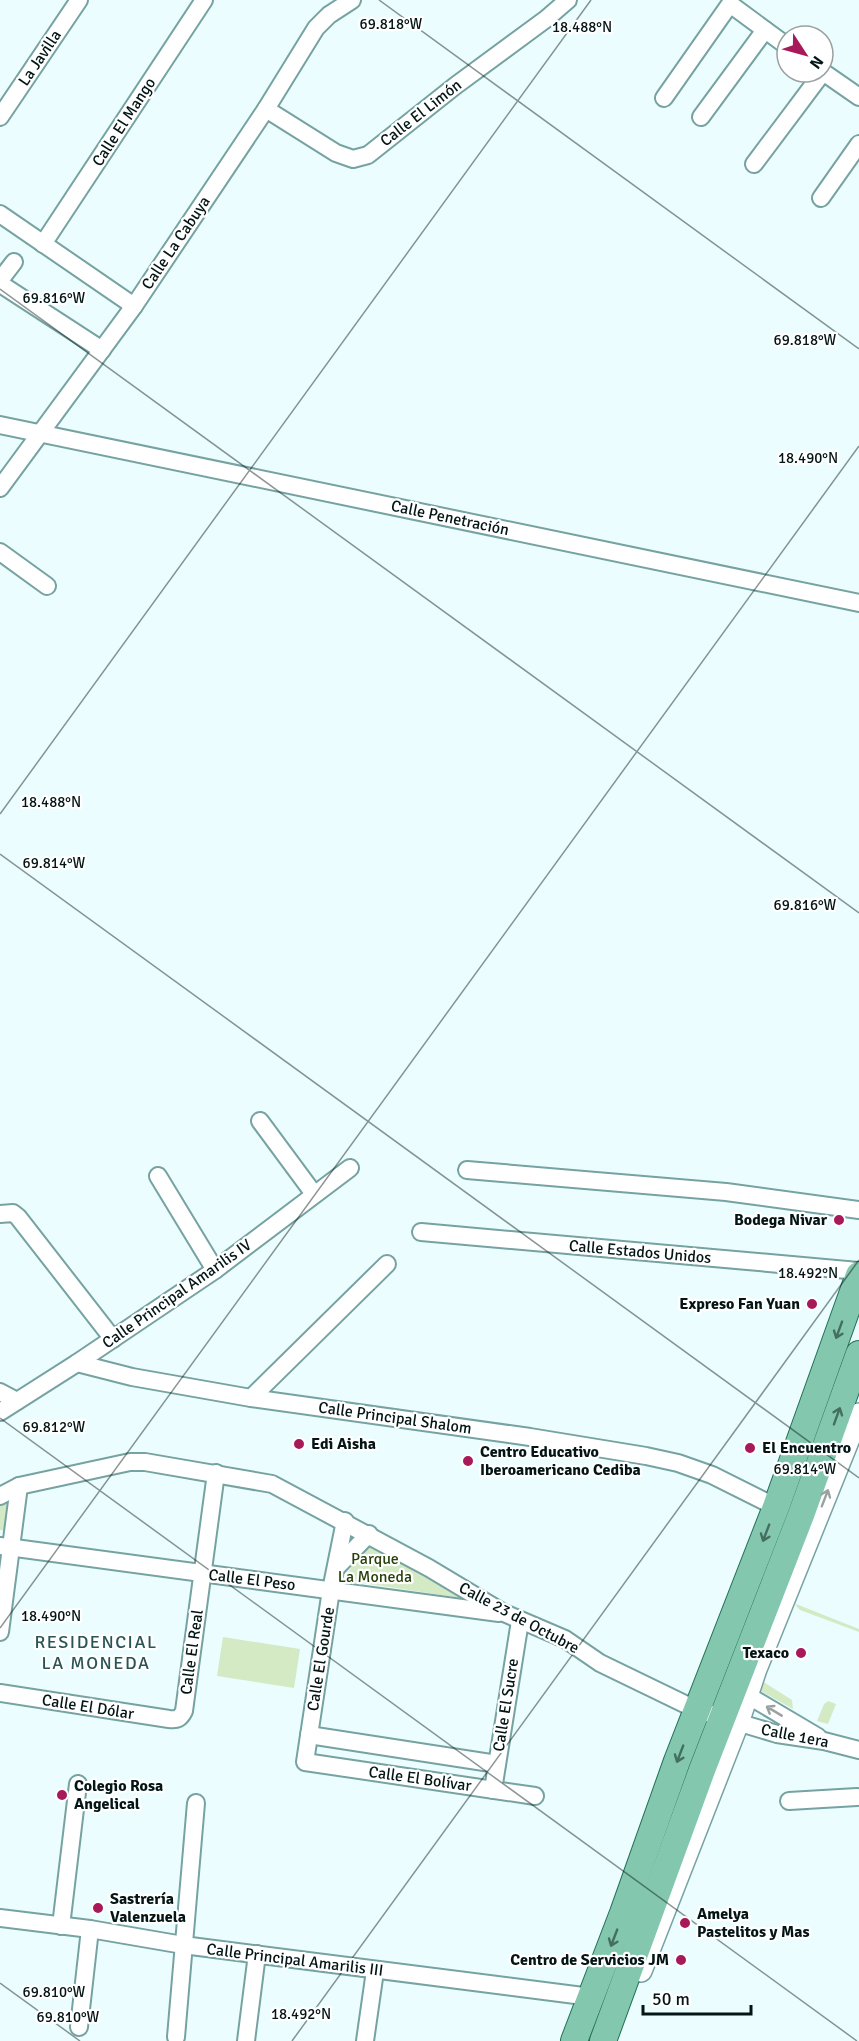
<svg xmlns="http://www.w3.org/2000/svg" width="859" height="2041" viewBox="0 0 859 2041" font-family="Signika,sans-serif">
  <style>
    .green { fill: #d4eac4 }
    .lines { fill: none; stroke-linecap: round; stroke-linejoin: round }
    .minor-casing { stroke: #76a2a2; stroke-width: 20 }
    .tertiary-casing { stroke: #76a2a2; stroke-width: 24 }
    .primary-casing { stroke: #217156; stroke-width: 28 }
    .minor { stroke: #fff; stroke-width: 16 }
    .tertiary { stroke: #fff; stroke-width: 21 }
    .primary { stroke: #83c7af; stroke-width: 26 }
    .oneway { stroke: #446e62 }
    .oneway2 { stroke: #9ba1a1 }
    .ticks { fill: none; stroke: #041515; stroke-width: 1.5; stroke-opacity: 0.45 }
    .poi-dot { fill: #a71959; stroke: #fff; stroke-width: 2 }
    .labels { text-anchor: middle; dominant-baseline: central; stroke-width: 4.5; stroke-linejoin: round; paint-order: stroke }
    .street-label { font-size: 16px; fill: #041515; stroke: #fff }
    .poi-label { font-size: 16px; font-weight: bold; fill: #041515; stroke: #fff; text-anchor: start }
    .park-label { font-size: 16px; fill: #27410a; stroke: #fff }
    .neighbourhood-label { font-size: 18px; letter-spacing: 1.5px; fill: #2a5455; stroke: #fff }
    .ticks-label { font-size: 15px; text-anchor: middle; fill: #041515; stroke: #fff; stroke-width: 4.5; stroke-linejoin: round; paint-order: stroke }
  </style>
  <rect width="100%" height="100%" fill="#ebfdfe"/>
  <g class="green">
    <polygon points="13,1495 7,1531 0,1530 0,1502"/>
    <path d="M 372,1547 L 474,1600 L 349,1581 L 346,1576 C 353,1565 359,1551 372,1547 Z"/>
    <polygon points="796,1604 859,1629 859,1632 800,1610 796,1606"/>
    <polygon points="223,1637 300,1649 294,1688 217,1676"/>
    <polygon points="762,1681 792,1700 793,1709 757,1689"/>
    <polygon points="828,1701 836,1704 828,1724 817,1721 824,1704"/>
  </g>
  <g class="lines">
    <defs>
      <g id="minor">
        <polyline points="823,72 859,97"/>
        <polyline points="664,98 730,4 787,46"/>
        <polyline points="266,109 336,153 353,159 368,155 455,86 546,19 568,0"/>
        <polyline points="0,117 79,0"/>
        <polyline points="701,117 765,30"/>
        <polyline points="754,164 823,72"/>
        <polyline points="821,198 859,144"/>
        <polyline points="0,214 134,306"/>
        <polyline points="43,244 204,0"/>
        <polyline points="14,262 1,279 2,285 102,350"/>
        <polyline points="0,425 859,603"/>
        <polyline points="0,488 134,306 266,109 316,28 329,15 352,0"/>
        <polyline points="0,552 47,586"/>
        <polyline points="260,1121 314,1194"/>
        <polyline points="467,1170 726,1192 859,1210"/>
        <polyline points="158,1176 215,1270"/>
        <polyline points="0,1214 13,1213 18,1217 113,1339"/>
        <polyline points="421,1232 859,1271"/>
        <polyline points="77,1363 132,1377 251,1398 530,1437 646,1456 678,1463 712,1475 776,1507"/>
        <polyline points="0,1392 17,1401"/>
        <polyline points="251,1398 387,1264"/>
        <polyline points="0,1412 77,1363 215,1270 350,1168"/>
        <polyline points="0,1496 19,1486 130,1462 145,1462 272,1484 429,1568 504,1613 565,1639 600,1663 697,1710 777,1734 824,1741 859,1750"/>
        <polyline points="345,1521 331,1590 305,1762 535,1796"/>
        <polyline points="0,1546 499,1613"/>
        <polyline points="336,1568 369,1534"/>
        <polyline points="0,1632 19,1486"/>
        <polyline points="737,1689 818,1737"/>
        <path d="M 0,1693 L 169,1719 C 177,1720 180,1719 184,1711 L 216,1473"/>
        <polyline points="309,1735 497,1764"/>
        <polyline points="493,1790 520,1621"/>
        <polyline points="789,1801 857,1797"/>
        <polyline points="0,1918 90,1929 183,1945 591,1997"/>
        <polyline points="61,1926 78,1784"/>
        <polyline points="79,2027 90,1929"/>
        <polyline points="176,2037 196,1803"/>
        <polyline points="246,2041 257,1954"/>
        <polyline points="365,2041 375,1971"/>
      </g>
      <polyline id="tertiary" points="641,1971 738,1723 756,1669 859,1414"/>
      <g id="primary">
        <polyline points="574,2041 623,1913 677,1761 776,1507 859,1275"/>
        <polyline points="603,2041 702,1770 801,1515 859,1354"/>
      </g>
    </defs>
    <use href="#minor" class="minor-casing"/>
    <use href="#tertiary" class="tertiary-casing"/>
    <use href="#primary" class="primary-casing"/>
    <use href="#minor" class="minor"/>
    <use href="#tertiary" class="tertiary"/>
    <use href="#primary" class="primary"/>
  </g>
  <defs><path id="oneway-shaft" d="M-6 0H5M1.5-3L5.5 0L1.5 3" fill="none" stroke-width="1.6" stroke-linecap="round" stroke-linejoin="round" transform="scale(1.5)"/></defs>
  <g class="oneway">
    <use href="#oneway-shaft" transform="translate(839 1330) rotate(110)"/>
    <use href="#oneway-shaft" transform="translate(837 1416) rotate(-70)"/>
    <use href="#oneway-shaft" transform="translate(766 1533) rotate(111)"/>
    <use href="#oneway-shaft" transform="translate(680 1754) rotate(111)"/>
    <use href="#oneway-shaft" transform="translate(614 1938) rotate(111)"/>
  </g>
  <g class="oneway2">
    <use href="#oneway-shaft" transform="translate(825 1498) rotate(-69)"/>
    <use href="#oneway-shaft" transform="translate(774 1711) rotate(-149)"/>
  </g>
  <path class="ticks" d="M 379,0 L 859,349M 0,289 L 859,913M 0,814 L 591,0M 0,854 L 859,1478M 0,1418 L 857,2041M 0,1628 L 859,446M 0,1983 L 80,2041M 292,2041 L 859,1260"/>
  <g class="poi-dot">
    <circle cx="839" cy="1220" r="6"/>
    <circle cx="812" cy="1304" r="6"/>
    <circle cx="299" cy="1444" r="6"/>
    <circle cx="750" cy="1448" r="6"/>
    <circle cx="468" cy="1461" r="6"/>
    <circle cx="801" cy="1653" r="6"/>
    <circle cx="62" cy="1795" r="6"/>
    <circle cx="98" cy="1908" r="6"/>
    <circle cx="685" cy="1923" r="6"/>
    <circle cx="681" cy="1960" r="6"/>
  </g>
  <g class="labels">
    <g class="street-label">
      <text transform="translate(40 58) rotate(-56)">La Javilla</text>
      <text transform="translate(421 113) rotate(-38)">Calle El Limón</text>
      <text transform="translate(124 122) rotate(-57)">Calle El Mango</text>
      <text transform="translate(176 243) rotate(-56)">Calle La Cabuya</text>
      <text transform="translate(450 518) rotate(12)">Calle Penetración</text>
      <text transform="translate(640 1252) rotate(5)">Calle Estados Unidos</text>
      <text transform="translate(177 1294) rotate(-35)">Calle Principal Amarilis IV</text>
      <text transform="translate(395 1418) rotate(8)">Calle Principal Shalom</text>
      <text transform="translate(252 1580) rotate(7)">Calle El Peso</text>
      <text transform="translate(519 1618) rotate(28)">Calle 23 de Octubre</text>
      <text transform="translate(192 1652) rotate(-82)">Calle El Real</text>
      <text transform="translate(321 1659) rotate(-81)">Calle El Gourde</text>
      <text transform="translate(506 1705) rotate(-81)">Calle El Sucre</text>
      <text transform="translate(88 1707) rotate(9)">Calle El Dólar</text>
      <text transform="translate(795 1736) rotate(11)">Calle 1era</text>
      <text transform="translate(420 1779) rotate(8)">Calle El Bolívar</text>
      <text transform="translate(295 1960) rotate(7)">Calle Principal Amarilis III</text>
    </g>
    <g class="poi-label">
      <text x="827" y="1220" text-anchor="end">Bodega Nivar</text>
      <text x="800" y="1304" text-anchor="end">Expreso Fan Yuan</text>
      <text x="311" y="1444">Edi Aisha</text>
      <text x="762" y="1448">El Encuentro</text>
      <text x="480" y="1452">Centro Educativo<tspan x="480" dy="18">Iberoamericano Cediba</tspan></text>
      <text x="789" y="1653" text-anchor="end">Texaco</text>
      <text x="74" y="1786">Colegio Rosa<tspan x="74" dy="18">Angelical</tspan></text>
      <text x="110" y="1899">Sastrería<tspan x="110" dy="18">Valenzuela</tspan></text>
      <text x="697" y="1914">Amelya<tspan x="697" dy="18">Pastelitos y Mas</tspan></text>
      <text x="669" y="1960" text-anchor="end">Centro de Servicios JM</text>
    </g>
    <g class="park-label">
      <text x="375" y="1559">Parque<tspan x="375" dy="18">La Moneda</tspan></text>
    </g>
    <g class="neighbourhood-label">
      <text x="96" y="1642">RESIDENCIAL<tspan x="96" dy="21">LA MONEDA</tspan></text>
    </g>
  </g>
  <g class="ticks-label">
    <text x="391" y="29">69.818°W</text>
    <text x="582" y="32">18.488°N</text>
    <text x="54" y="303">69.816°W</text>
    <text x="805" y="345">69.818°W</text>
    <text x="808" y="463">18.490°N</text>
    <text x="51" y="807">18.488°N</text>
    <text x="54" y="868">69.814°W</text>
    <text x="805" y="910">69.816°W</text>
    <text x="808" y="1278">18.492°N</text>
    <text x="54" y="1432">69.812°W</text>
    <text x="805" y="1474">69.814°W</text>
    <text x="51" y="1621">18.490°N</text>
    <text x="54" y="1997">69.810°W</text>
    <text x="301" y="2019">18.492°N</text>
    <text x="68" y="2022">69.810°W</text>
  </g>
  <g transform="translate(805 54) rotate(126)"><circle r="28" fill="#ffffff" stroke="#9ba1a1" stroke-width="1.5"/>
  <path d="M0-4.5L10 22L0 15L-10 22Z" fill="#a71959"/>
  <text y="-9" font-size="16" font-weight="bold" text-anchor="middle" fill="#041515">N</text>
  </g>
  <path d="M643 2005v9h108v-9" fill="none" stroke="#041515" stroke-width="3"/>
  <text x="652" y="2005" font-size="18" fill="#041515" stroke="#ffffff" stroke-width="4.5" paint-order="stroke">50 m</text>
</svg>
